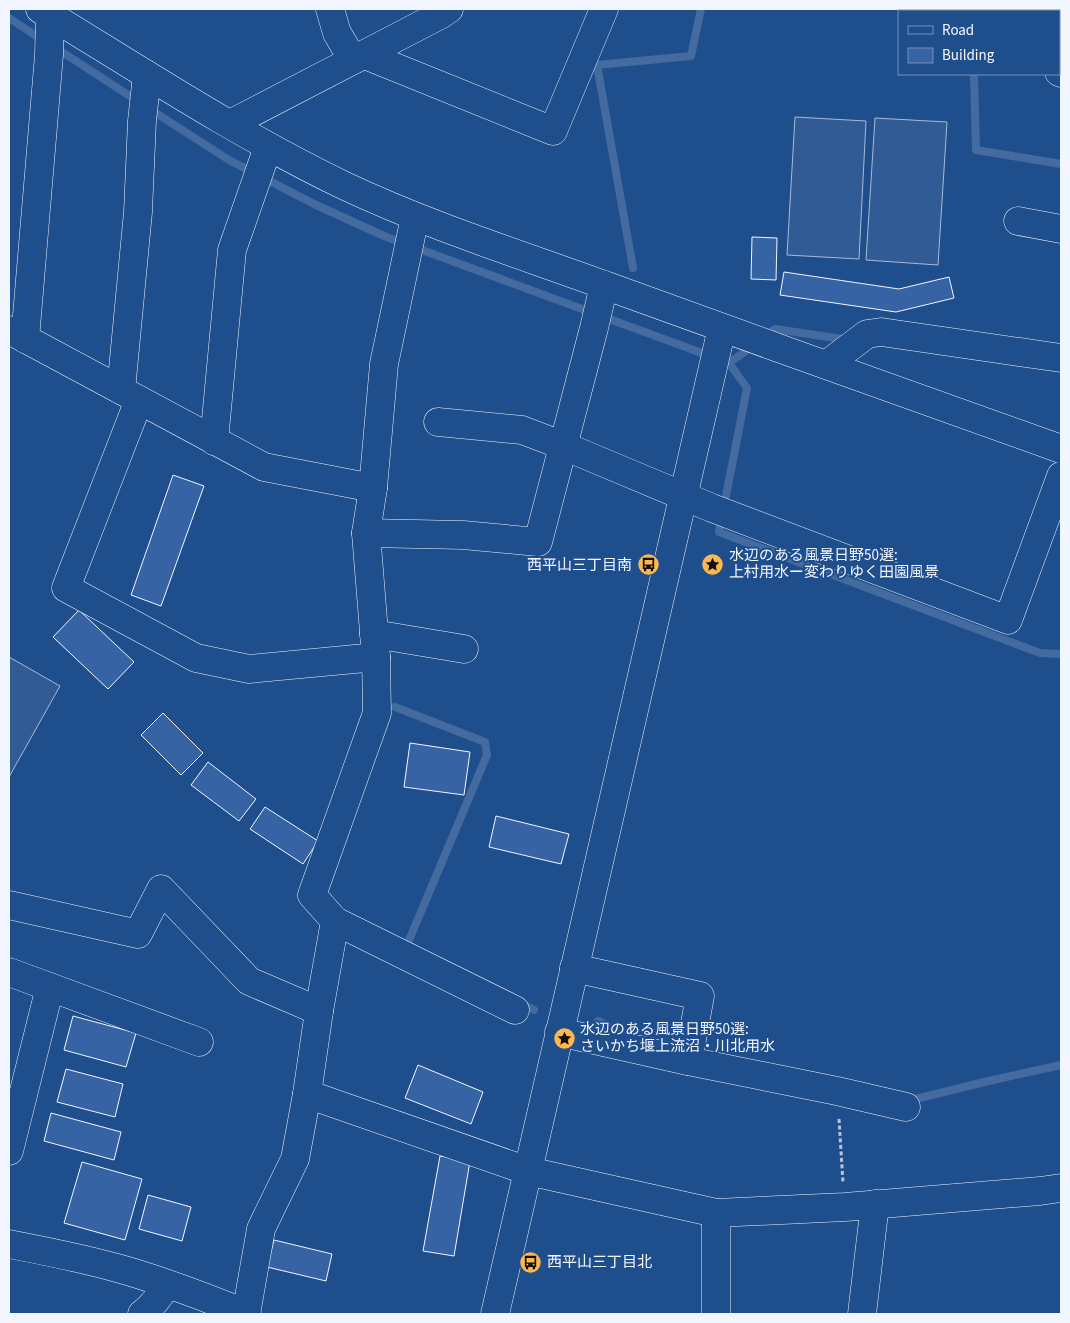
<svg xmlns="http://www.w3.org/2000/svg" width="1070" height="1323" viewBox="0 0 1070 1323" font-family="'Source Sans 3','Noto Sans JP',sans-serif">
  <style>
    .built { fill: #305b95; stroke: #a8bbd7 }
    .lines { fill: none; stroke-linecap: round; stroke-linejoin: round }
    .stream { stroke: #446ba0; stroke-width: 8 }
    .building { fill: #3563a3; stroke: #f2f6ff }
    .minor-casing { stroke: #f2f6ff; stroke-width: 29 }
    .path { stroke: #b3c4dc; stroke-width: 3; stroke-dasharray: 4 2.5; stroke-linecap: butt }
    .minor { stroke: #1f4e8c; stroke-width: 28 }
    .labels { text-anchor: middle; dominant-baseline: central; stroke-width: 4; stroke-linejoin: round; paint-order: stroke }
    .poi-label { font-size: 15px; fill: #f2f6ff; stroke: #1f4e8c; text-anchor: start }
  </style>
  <rect width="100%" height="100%" fill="#1f4e8c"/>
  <g class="built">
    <polygon points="795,117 866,121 859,259 787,255"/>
    <polygon points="875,118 947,122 938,265 866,260"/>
    <polygon points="9,657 60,686 9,777"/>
  </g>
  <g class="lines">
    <g class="stream">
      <polyline points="972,9 972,11"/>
      <polyline points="9,18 44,41"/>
      <polyline points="56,48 139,102"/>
      <polyline points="974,74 976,150 1061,164"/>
      <polyline points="148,108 229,160 314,204 384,236 729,363 747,388 719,532 1040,653 1061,654"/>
      <polyline points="633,268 597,65 691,56 701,9"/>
      <polyline points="764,337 775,329 849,340"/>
      <polyline points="729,363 753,346"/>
      <polyline points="395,707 485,742 487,755 407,945 412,947"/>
      <polyline points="520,1003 534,1010"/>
      <polyline points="598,1021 607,1025 618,1036"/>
      <polyline points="907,1101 993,1080 1061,1065"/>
    </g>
  </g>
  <g class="building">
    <polygon points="752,237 777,238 776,280 751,279"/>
    <polygon points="784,272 899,289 949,277 954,298 896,312 780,295"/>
    <polygon points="173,475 204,486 161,606 131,595"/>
    <polygon points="79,610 134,662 108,689 53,637"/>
    <polygon points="163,713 203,753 181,775 141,735"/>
    <polygon points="410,743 470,752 464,795 404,787"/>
    <polygon points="208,762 256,799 239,821 191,785"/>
    <polygon points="265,807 318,841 303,864 250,829"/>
    <polygon points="496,816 569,834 561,864 489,847"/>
    <polygon points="73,1016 136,1033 126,1067 64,1050"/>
    <polygon points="418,1065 483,1092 471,1124 405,1098"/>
    <polygon points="66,1069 123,1084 115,1117 57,1102"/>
    <polygon points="51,1113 121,1132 114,1160 44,1141"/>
    <polygon points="440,1156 470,1161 454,1256 423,1251"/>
    <polygon points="82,1162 142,1179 125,1240 64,1223"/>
    <polygon points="148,1195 191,1207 182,1241 139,1229"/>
    <polygon points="274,1240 332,1254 326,1281 267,1267"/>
  </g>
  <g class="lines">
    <defs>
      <g id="minor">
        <path d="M 40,9 C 140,70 239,135 345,186 C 430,226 519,254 607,286 C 758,341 910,395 1061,449"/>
        <polyline points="330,9 337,33 353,60"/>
        <polyline points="1059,19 1061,12"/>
        <polyline points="365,55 553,131 604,9"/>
        <polyline points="1059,72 1061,73"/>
        <polyline points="230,124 440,15 449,9"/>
        <polyline points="1018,221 1061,229"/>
        <polyline points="9,330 264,467 373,488"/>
        <polyline points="25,339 49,55 50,15"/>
        <polyline points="826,365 867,334 881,332 1061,358"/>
        <polyline points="121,390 138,212 142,121 147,75"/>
        <polyline points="139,400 66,588 196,658 249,669 376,657"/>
        <polyline points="438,422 522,430 564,446 712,508 1008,620 1061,476"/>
        <polyline points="214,441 232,250 268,147"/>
        <polyline points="366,533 463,535 538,542 594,328 604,285"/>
        <polyline points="374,634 464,649"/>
        <polyline points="9,905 138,934 161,889 249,981 319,1011"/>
        <polyline points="335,921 515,1010"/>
        <polyline points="574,968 700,996 688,1061"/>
        <polyline points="9,972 199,1042"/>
        <polyline points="559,1032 688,1061 837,1091 906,1107"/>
        <polyline points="307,1094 528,1171 716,1213 845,1207 1040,1191 1061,1188"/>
        <polyline points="9,1151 50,987"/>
        <path d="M 9,1244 C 45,1251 82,1258 117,1268 C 161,1280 205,1297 247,1314"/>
        <path d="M 142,1314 C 153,1306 160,1296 167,1284"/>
        <polyline points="246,1314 261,1229 295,1159 307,1094 319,1011 335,921 312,895 377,713 376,657 366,533 373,488 384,364 415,217"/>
        <polyline points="495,1314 722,328"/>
        <polyline points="716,1314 716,1213"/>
        <polyline points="862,1314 875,1204"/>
      </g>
    </defs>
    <use href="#minor" class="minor-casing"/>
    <polyline class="path" points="839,1119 843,1183"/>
    <use href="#minor" class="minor"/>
  </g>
  <defs>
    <symbol id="sight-disc" viewBox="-11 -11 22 22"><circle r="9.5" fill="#ffb74d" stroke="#1f4e8c"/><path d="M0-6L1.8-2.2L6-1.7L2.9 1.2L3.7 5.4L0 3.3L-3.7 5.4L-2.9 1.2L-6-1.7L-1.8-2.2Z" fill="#111"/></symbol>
    <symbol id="bus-disc" viewBox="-11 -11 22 22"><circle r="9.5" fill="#ffb74d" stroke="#1f4e8c"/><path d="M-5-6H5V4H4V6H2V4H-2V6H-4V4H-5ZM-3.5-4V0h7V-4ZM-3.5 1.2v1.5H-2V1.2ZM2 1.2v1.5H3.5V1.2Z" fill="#111"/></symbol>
  </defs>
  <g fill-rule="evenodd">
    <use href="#sight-disc" x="700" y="552" width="25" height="25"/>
    <use href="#bus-disc" x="636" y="552" width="25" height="25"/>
    <use href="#sight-disc" x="552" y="1026" width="25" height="25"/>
    <use href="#bus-disc" x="518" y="1250" width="25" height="25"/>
  </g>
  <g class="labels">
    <g class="poi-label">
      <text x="729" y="555">水辺のある風景日野50選:<tspan x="729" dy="17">上村用水ー変わりゆく田園風景</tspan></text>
      <text x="632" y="565" text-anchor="end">西平山三丁目南</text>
      <text x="580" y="1029">水辺のある風景日野50選:<tspan x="580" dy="17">さいかち堰上流沼・川北用水</tspan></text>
      <text x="547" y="1262">西平山三丁目北</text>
    </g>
  </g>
  <rect width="1070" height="1323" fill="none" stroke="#f2f6ff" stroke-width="20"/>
  <rect x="898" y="10" width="162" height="65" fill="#1f4e8c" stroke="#7391ba"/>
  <rect x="908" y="26" width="25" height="8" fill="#1f4e8c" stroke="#7391ba"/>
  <text x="942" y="35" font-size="15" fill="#f2f6ff">Road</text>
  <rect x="908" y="48" width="25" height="15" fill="#3563a3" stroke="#7391ba"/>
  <text x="942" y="60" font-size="15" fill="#f2f6ff">Building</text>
</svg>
